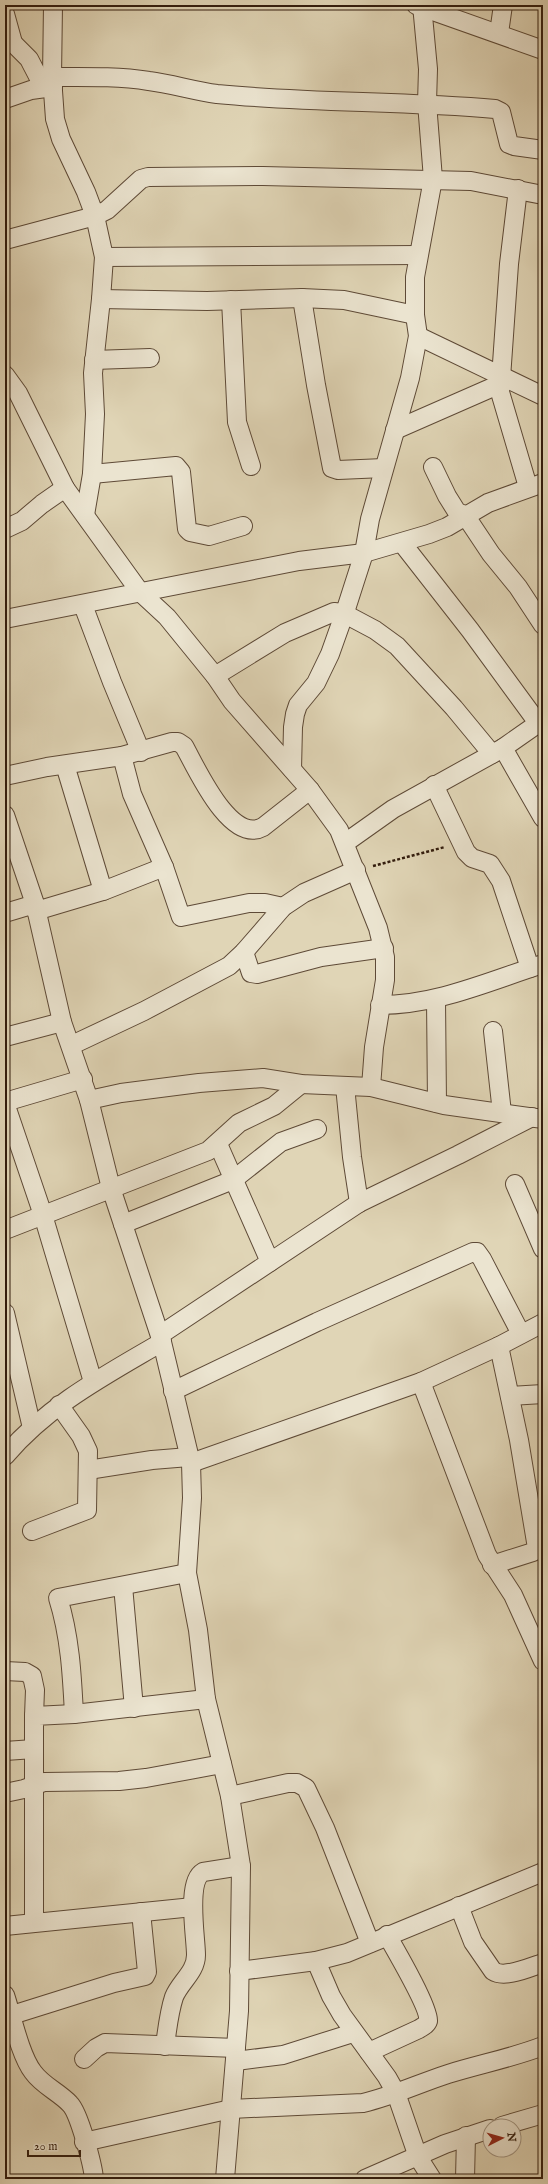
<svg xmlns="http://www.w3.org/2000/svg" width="548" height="2184" viewBox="0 0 548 2184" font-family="'IM FELL English',serif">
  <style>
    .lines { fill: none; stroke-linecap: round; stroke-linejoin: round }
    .minor-casing { stroke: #5e4a37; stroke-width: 20 }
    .path { stroke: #321c0d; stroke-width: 2.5; stroke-dasharray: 3 2; stroke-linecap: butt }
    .minor { stroke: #ebe4d0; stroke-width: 18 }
  </style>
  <rect width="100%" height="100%" fill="#e0d5b6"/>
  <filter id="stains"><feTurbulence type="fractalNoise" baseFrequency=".005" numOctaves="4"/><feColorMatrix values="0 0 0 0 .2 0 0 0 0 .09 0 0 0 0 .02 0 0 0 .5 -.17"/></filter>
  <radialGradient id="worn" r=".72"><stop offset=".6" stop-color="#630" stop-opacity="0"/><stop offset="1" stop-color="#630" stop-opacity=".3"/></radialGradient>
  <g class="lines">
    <defs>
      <g id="minor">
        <polyline points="53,5 52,77 55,119 61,139 86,192 95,216 104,257 101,299 93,373 95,414 92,474 85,515"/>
        <polyline points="416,5 543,50"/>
        <polyline points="5,14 13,43 5,43"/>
        <polyline points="499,33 503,5"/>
        <polyline points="13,43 29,59 44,88"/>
        <path d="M 52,77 C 84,77 117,76 149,81 C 172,84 194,91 217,94 C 309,103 402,101 495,109 L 501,112 L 509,144 L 514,146 L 543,150"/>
        <polyline points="5,99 31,90 53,87"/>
        <polyline points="518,189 509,264 500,392 528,487"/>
        <polyline points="5,240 95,216 107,210 141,179 148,177 263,176 471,181 543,195"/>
        <polyline points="104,257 418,255"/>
        <polyline points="302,298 316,385 332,468 338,470 384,468"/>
        <polyline points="101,299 207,301 302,298 344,300 415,315"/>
        <polyline points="231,300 237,422 251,466"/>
        <polyline points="418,336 543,396"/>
        <polyline points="94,360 150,358"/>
        <polyline points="5,375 18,393 65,488 140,592 167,617 215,676 232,701 310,790 339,830 378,928 385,957 385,980 374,1047 371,1087"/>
        <polyline points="395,430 500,384"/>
        <polyline points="433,467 447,496 457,512 465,515 491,554 518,587 543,625"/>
        <polyline points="92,474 176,466 181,472 187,529 190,532 209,536 243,526"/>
        <polyline points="5,529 22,521 42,504 65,488"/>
        <polyline points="402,543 470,630 538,723"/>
        <polyline points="83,605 112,682 141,752"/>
        <polyline points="5,619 299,561 364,553 429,534 447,527 488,503 543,483"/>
        <polyline points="215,676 285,633 334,612 343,613 375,630 397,646 454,708 492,754"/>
        <polyline points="503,748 543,818"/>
        <polyline points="122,756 132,794 164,867 181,917 249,903 265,903 283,907"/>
        <polyline points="65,765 103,891"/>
        <polyline points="292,769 293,727 295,714 298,705 316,683 330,654 346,609 364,553 370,519 410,378 418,336 415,315 415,277 433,179 427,103 428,69 422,5"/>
        <path d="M 5,776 L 47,767 L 122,756 L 172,742 L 178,742 L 184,746 C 196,767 230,845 263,827 L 310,790"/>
        <polyline points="434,785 466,852 472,858 490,864 501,881 530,968"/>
        <polyline points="5,815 35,904 62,1022 89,1100 111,1188 162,1342 191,1463 192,1498 187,1573 198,1630 206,1699 230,1796 241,1866 239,2011 225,2179"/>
        <polyline points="345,843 393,809 503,748 543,720"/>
        <polyline points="36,911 103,891 164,867"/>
        <polyline points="5,913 35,904"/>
        <polyline points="244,952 251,973 257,974 321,957 384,948"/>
        <polyline points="436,999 437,1103"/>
        <path d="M 380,1005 C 437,1005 489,981 543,964"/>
        <polyline points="493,1031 502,1113"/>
        <polyline points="5,1037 62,1022"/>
        <polyline points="72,1045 144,1011 229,966 244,952 283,907 304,893 356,870"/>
        <polyline points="345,1086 352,1157 359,1203"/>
        <polyline points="89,1100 121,1093 199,1083 263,1078 301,1084 371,1087 444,1105 543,1119"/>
        <polyline points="5,1102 83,1079"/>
        <polyline points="5,1103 43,1215 93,1382"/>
        <polyline points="218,1144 270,1262"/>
        <polyline points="515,1184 543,1249"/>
        <polyline points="123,1224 233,1180 281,1142 317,1129"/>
        <polyline points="5,1230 208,1151 239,1123 274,1106 301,1084"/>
        <polyline points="5,1313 32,1428"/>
        <polyline points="160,1335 359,1203 458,1155 532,1117"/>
        <polyline points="421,1382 487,1555 513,1595 543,1661"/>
        <polyline points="173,1391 317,1322 473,1252 477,1252 482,1259 521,1334"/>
        <polyline points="510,1396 543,1394"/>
        <path d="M 5,1456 C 48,1405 106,1375 162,1342"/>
        <polyline points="191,1463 421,1382 499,1346 543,1323"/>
        <polyline points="88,1470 152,1460 189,1457"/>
        <polyline points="32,1531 87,1510 88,1451 81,1436 59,1405"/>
        <polyline points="492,1565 533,1552 537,1548 519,1440 499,1346"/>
        <polyline points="123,1586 134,1708"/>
        <polyline points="5,1671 25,1672 32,1676 35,1690 34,1716"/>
        <path d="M 74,1714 C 72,1675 70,1636 58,1598 L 187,1573"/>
        <polyline points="5,1751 34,1749"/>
        <polyline points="5,1793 24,1789 44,1782 119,1781 146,1778 222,1764"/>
        <polyline points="230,1796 288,1783 297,1783 306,1788 325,1828 370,1943"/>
        <path d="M 459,1906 L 473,1942 L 493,1971 C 505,1979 530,1967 543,1963"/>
        <polyline points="34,1921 34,1716 74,1714 206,1699"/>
        <polyline points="5,1926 193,1907"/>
        <polyline points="316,1961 331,1996 342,2015 387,2077 396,2093 418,2157 432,2179"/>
        <polyline points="239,1971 316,1961 347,1953 543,1872"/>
        <path d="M 5,1995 C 12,2016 20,2055 33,2072 C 43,2086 59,2092 70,2104 C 79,2113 93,2165 94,2179"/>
        <polyline points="12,2015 114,1983 145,1976 147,1972 141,1912"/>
        <path d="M 165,2046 C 167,2030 169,2012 174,1997 C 180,1982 196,1972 196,1955 C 196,1937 186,1882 203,1872 L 241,1866"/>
        <path d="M 369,2052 L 419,2029 C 422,2027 427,2025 428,2021 C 430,2009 395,1949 387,1935"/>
        <polyline points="84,2059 96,2048 105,2043 236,2048"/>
        <polyline points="236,2061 283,2055 353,2033"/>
        <polyline points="502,2126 543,2114"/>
        <path d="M 84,2142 L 231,2109 L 363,2103 C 393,2096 420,2083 448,2074 C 480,2064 512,2058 543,2046"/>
        <polyline points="365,2179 445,2144 490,2129"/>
        <polyline points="465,2179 466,2136"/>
      </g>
    </defs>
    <use href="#minor" class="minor-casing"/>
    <polyline class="path" points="373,866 445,847"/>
    <use href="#minor" class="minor"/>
  </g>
  <rect width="548" height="2184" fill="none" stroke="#e0d5b6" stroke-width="20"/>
  <rect x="6" y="6" width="536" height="2172" fill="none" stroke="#321c0d" stroke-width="2"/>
  <rect x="10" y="10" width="528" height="2164" fill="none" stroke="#321c0d"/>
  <g transform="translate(502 2138) rotate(84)"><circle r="19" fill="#ebe4d0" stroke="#a19482"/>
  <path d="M0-3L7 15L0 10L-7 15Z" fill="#8f2418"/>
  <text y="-6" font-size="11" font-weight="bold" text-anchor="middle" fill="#321c0d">N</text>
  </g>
  <path d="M28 2150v6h52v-6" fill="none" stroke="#321c0d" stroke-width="2"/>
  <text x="34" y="2150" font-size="12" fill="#321c0d" stroke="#ebe4d0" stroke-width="3" paint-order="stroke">20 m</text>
  <rect width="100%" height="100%" filter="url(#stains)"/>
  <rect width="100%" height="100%" fill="url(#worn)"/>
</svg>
